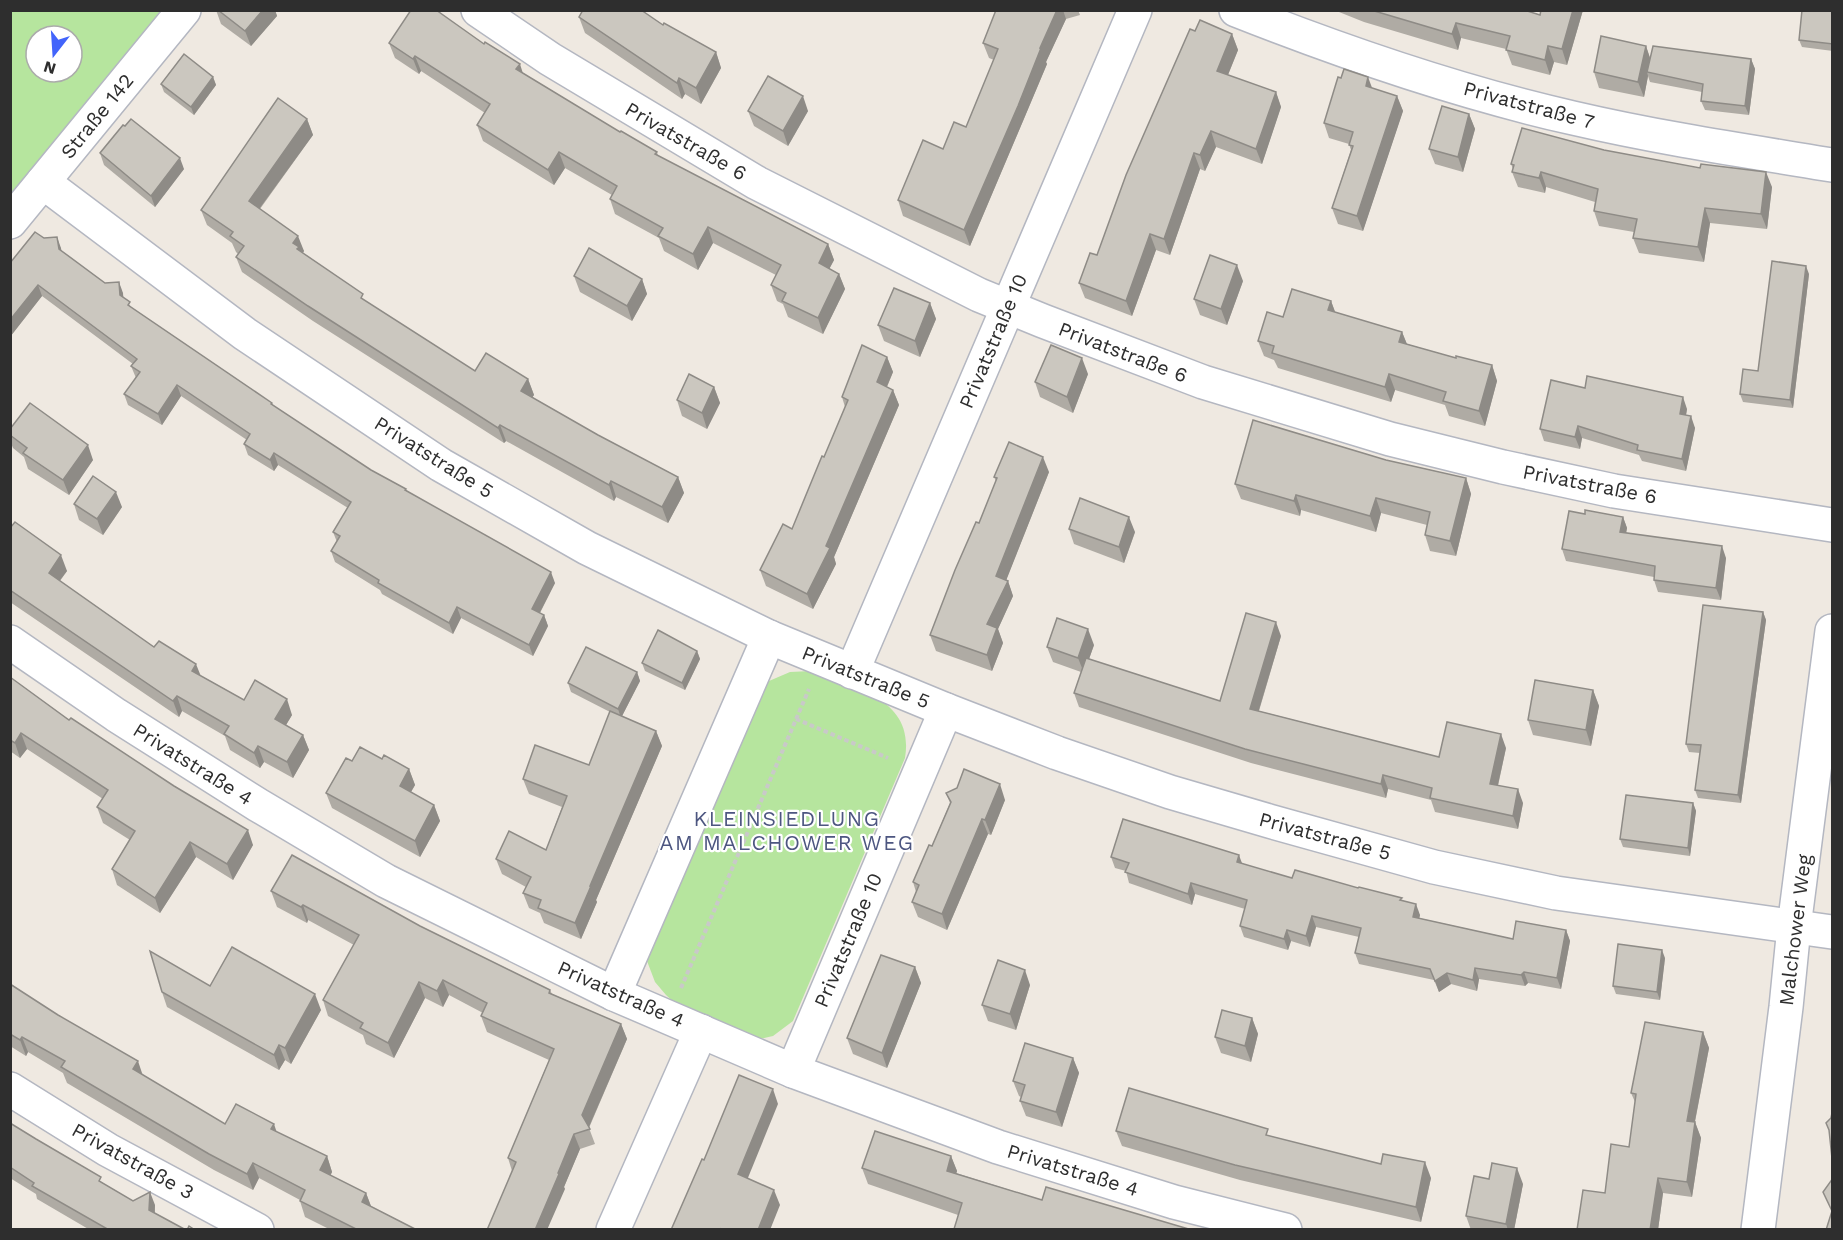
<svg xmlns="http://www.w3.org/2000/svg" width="1843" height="1240" viewBox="0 0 1843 1240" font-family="'Work Sans',sans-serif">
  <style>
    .green { fill: #b6e59e; fill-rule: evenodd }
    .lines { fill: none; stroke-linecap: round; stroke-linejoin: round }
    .minor-casing { stroke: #b4b7c1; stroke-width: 36 }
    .path { stroke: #c9c9c9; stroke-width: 4; stroke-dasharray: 4.5 3; stroke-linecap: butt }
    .minor { stroke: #fff; stroke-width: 33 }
    .wall { fill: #afaba4 }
    .shaded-wall { fill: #8e8b86 }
    .building { fill: #cbc7bf; stroke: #8e8b86; stroke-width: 1.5 }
    .labels { text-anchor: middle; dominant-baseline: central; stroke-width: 4.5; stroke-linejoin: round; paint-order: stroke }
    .street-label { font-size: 20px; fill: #2e2e2e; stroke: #fff }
    .neighbourhood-label { font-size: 21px; letter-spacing: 1.5px; fill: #4d5680; stroke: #fff }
  </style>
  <rect width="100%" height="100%" fill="#efe9e1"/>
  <g class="green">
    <path d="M 11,11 L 168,11 L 11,201 ZM 36,36 L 72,36 L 72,72 L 36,72 Z"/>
    <path d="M 811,671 C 854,688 915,698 905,758 L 793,1021 L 773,1036 L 760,1039 L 678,1006 L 666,995 L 655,982 L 647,961 L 647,947 L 762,684 L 790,672 Z"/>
  </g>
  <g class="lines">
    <defs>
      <g id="minor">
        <polyline points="478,10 550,59 757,183 979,295 1043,321 1203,382 1390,439 1503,467 1614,491 1832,525"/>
        <path d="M 1236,10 C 1345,53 1458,92 1573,118 C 1659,138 1746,151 1832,165"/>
        <polyline points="43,182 245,334 441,465 587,548 769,637 946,710 1057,753 1170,792 1269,821 1434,867 1556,893 1832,932"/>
        <polyline points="10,222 184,10"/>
        <polyline points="10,642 116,715 258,805 386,881 614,994 793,1071 998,1147 1174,1202 1285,1230"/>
        <polyline points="852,672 1135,10"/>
        <polyline points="614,994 769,637"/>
        <polyline points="793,1071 946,710"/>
        <polyline points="10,1089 108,1150 257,1230"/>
        <polyline points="613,1230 701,1031"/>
        <polyline points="1758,1230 1786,1007 1794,927 1832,631"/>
      </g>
    </defs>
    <use href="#minor" class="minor-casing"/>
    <g class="path">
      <polyline points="796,719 888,758"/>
      <polyline points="681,988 809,689"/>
    </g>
    <use href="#minor" class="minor"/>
  </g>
  <g class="wall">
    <polygon points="216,10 275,10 277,16 251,46 221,24"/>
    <polygon points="996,10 1078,10 1080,15 1066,19 1046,62 1047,64 1023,121 970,246 903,216 898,200 943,149 966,127 994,60 989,58 983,43"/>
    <polygon points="1334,10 1524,10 1540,15 1541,10 1583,10 1567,65 1554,62 1550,75 1512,65 1506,49 1461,38 1458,50 1364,22"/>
    <polygon points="1833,10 1833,51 1802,47 1799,40"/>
    <polygon points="579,17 663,25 716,52 721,68 701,104 685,94 682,99 585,33"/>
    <polygon points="1195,31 1232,34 1238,50 1228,75 1276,92 1281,107 1262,164 1216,147 1205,171 1200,169 1170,255 1156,250 1132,316 1085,298 1079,283 1097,255"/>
    <polygon points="389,43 523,73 620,132 657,152 658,156 828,244 834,260 829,269 839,274 845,289 823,334 788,317 783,304 777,301 771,285 776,275 713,243 698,270 664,251 659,238 615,214 610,199 612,195 565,168 554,185 483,141 477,125 485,113 421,71 419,74 395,58"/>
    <polygon points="1646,46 1650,58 1751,59 1755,69 1749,115 1705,110 1701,101 1702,92 1650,82 1648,76 1644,97 1599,88 1594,72"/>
    <polygon points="213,77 216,85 194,115 164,92 161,84"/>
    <polygon points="1372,88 1397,96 1403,111 1363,231 1338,224 1332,208 1351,150 1349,144 1329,138 1324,123"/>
    <polygon points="748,111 808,111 788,146 754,126"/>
    <polygon points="1469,114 1475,129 1463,172 1435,164 1429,149"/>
    <polygon points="307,119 313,135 260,209 304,251 303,253 366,302 475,371 528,379 534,395 532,397 598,435 678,477 684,493 668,523 616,497 614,501 506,441 504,443 313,321 242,272 236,257 238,254 236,252 232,243 207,225 201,210"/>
    <polygon points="1604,150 1772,187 1767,229 1710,223 1704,262 1639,253 1633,238 1634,232 1599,226 1594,211 1595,202 1546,187 1545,193 1518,187 1512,172 1513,169 1511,164"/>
    <polygon points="100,153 184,169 155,207 104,165"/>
    <polygon points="44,238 61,248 61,251 105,283 123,293 123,297 132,308 273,405 371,470 406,489 407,491 555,583 540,613 544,615 548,626 533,656 461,618 453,634 382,594 380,590 335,562 331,551 337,542 333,532 348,508 278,465 274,471 248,455 244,444 247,440 181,396 162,425 128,405 124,394 136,378 131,366 133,364 42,296 10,337"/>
    <polygon points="1809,274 1793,408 1743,402 1740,394 1758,371"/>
    <polygon points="574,276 642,279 647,294 632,321 580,292"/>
    <polygon points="1243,281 1227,325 1200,315 1194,299"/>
    <polygon points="1331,301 1335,312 1402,332 1407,344 1456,358 1492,365 1497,381 1485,426 1449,416 1445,405 1395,390 1391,402 1278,368 1274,360 1264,356 1258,341 1283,317"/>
    <polygon points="930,303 936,319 920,357 884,341 878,325"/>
    <polygon points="887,357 893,372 887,387 893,390 899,405 834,557 836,564 813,609 766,586 760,570 792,529 824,457 845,407 842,397"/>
    <polygon points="1088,374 1073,413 1040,397 1035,382"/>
    <polygon points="714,387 720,403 707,429 682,416 677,400"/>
    <polygon points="1687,409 1686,415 1695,428 1686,471 1642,461 1639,455 1582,438 1580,449 1544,441 1540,429"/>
    <polygon points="10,429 93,460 69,495 28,469 24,457 13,448 10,441"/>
    <polygon points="1386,460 1466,478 1471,494 1456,556 1430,551 1425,535 1427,525 1381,513 1376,532 1301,510 1300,516 1241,499 1235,484"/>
    <polygon points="1049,472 1006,580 1008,581 1013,596 998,629 1003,643 992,671 936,651 930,635 979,523 996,481 994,477"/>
    <polygon points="74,504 122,507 103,535 79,520"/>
    <polygon points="1623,517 1627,528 1626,533 1726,558 1721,600 1658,592 1654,580 1654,577 1566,561 1562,549"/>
    <polygon points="10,528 67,571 60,581 154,647 200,675 244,700 292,715 286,725 303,735 309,750 293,778 264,762 260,768 230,750 225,736 182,711 179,717 10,602"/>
    <polygon points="1069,529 1135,532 1124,563 1074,544"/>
    <polygon points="1763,612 1766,620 1741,803 1698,798 1695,790 1700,753 1689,752 1686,744"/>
    <polygon points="1281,636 1259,711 1439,757 1506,748 1498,786 1523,803 1518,829 1435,812 1431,800 1388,789 1386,798 1251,763 1079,707 1074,693 1081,672 1053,662 1047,647 1094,645 1089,659 1220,701"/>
    <polygon points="697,651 700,659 685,690 645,671 642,663"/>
    <polygon points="637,672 640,681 622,716 656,731 662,746 596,900 597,902 581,939 544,923 540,913 529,908 523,893 526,887 502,874 496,859 546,850 562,807 529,794 523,779 589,765 610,712 571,692 568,683"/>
    <polygon points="10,677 69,720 253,845 233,880 196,857 160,913 117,885 112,869 130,840 103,823 97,807 103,799 27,749 20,758 10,751"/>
    <polygon points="1593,690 1599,706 1591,746 1533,735 1528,720"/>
    <polygon points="382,759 409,769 415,785 411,792 434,805 440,821 420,857 332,808 326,793 352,761"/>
    <polygon points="946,793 1005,800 991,835 988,834 947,930 918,917 912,902 916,892 913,882 932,846 950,803"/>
    <polygon points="1693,803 1696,811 1690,856 1623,847 1620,839"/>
    <polygon points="1111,857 1243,864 1292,878 1403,901 1420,915 1419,918 1513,939 1566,930 1570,941 1561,989 1528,983 1525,986 1479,979 1477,991 1451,984 1439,992 1434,980 1359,964 1355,953 1359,937 1316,927 1310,947 1291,941 1288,950 1244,937 1240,926 1245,909 1195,894 1192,905 1129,883 1126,871 1115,868"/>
    <polygon points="271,891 420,926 550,990 552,994 621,1024 627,1039 589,1128 595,1144 580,1149 564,1187 565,1189 512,1171 508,1158 549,1060 487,1032 481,1016 483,1013 449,995 443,1007 425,998 394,1058 366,1044 363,1035 328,1016 323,1000 354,945 308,920 307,923 277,907"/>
    <polygon points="1665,958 1660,1000 1616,994 1613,986"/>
    <polygon points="915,967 921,983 887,1068 853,1054 847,1038"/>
    <polygon points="11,984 143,1075 225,1124 277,1132 327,1156 332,1172 330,1176 366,1193 371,1206 417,1230 331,1230 305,1217 300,1201 300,1200 259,1178 253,1190 214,1170 67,1083 63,1073 28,1052 26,1056 10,1046"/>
    <polygon points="1030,985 1016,1030 988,1021 982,1005"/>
    <polygon points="210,986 321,1010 291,1064 285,1060 279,1070 167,1007 162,992"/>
    <polygon points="1252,1018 1258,1034 1251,1062 1221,1053 1215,1037"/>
    <polygon points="1703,1032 1709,1048 1695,1122 1701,1138 1692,1197 1663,1193 1658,1230 1577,1230 1605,1193 1629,1147 1635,1102 1631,1093"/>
    <polygon points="1073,1058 1079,1073 1062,1127 1026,1116 1020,1101 1021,1097 1019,1096 1013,1081"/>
    <polygon points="10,1123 103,1183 133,1201 155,1205 155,1213 186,1230 90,1230 37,1199 36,1194 10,1178"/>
    <polygon points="1116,1131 1270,1136 1431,1178 1421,1222 1240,1180 1122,1146"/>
    <polygon points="951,1156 957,1171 956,1173 1042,1200 1192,1230 954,1230 958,1215 868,1184 862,1168"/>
    <polygon points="1489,1179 1523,1184 1514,1230 1471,1230 1466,1216"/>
  </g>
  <g class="shaded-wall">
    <polygon points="263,10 275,10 277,16 251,46 245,31"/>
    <polygon points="1057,10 1063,10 1066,19 1046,62 1047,64 1023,121 970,246 964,230 1040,48"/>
    <polygon points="1573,10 1583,10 1567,65 1562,49"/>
    <polygon points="1456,23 1461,38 1458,50 1452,34"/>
    <polygon points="1232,34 1238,50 1223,87 1217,71"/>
    <polygon points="1548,46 1554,62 1550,75 1545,60"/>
    <polygon points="1646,46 1651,61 1647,72 1648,76 1644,97 1638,82"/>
    <polygon points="716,52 721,68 701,104 696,88"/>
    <polygon points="415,56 421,71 419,74 413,59"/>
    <polygon points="1751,59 1755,69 1749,115 1745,106"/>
    <polygon points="520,64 525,80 516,69"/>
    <polygon points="213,77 216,85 194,115 191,107"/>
    <polygon points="1368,77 1374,93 1366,86"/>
    <polygon points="679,78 685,94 682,99 677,83"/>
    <polygon points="1276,92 1281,107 1262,164 1256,149"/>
    <polygon points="803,96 808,111 788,146 783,131"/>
    <polygon points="1397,96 1403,111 1363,231 1357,216"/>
    <polygon points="1469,114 1475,129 1463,172 1458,157"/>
    <polygon points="307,119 313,135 254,216 249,201"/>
    <polygon points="1211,131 1216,147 1205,171 1200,155"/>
    <polygon points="559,152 565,168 554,185 548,170"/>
    <polygon points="1194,153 1200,169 1170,255 1164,239"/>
    <polygon points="180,158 184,169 155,207 151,196"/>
    <polygon points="1541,172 1546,187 1545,193 1539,178"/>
    <polygon points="1766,172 1772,187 1767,229 1761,214"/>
    <polygon points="1705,208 1710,223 1704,262 1698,247"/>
    <polygon points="708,227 713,243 698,270 693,254"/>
    <polygon points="1150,234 1156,250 1132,316 1126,301"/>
    <polygon points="298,236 304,251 301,255 293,243"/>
    <polygon points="57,237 61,248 63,261 59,249"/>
    <polygon points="828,244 834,260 824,279 819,263"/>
    <polygon points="1237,265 1243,281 1227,325 1221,309"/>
    <polygon points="1806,266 1809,274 1793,408 1790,400"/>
    <polygon points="839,274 845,289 823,334 818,318"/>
    <polygon points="642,279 647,294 632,321 627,306"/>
    <polygon points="119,282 123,293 124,306 120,295"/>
    <polygon points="38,285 42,296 10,337 10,320"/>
    <polygon points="1331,301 1337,317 1328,310"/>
    <polygon points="930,303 936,319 920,357 915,341"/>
    <polygon points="1402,332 1408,347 1399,342"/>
    <polygon points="887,357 893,372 882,398 877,382"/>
    <polygon points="1082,358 1088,374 1073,413 1067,397"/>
    <polygon points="1492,365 1497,381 1485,426 1479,411"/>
    <polygon points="1389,374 1395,390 1391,402 1385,387"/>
    <polygon points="528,379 534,395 526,406 521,391"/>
    <polygon points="177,385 181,396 162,425 158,414"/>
    <polygon points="714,387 720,403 707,429 702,413"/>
    <polygon points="893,390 899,405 834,557 836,564 813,609 807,594 826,546"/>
    <polygon points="1683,397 1687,409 1684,426 1680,414"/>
    <polygon points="1691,416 1695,428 1686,471 1682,459"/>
    <polygon points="500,425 506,441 504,443 498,428"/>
    <polygon points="1578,426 1582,438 1580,449 1575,437"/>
    <polygon points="88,445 93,460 69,495 63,480"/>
    <polygon points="274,453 278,465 274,471 270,460"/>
    <polygon points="1043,457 1049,472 1002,591 996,576"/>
    <polygon points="678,477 684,493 668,523 662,507"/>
    <polygon points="1466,478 1471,494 1456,556 1450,541"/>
    <polygon points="611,481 616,497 614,501 609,485"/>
    <polygon points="116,492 122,507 103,535 97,519"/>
    <polygon points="1296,495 1301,510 1300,516 1294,501"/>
    <polygon points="1376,498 1381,513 1376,532 1370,516"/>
    <polygon points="1129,517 1135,532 1124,563 1119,547"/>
    <polygon points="1623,517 1627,528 1624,544 1620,532"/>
    <polygon points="1722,546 1726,558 1721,600 1716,588"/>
    <polygon points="61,555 67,571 54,588 49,573"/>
    <polygon points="551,572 555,583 536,620 532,609"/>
    <polygon points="1008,581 1013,596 998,629 1003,643 992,671 987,655 987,624"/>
    <polygon points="457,607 461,618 453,634 449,623"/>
    <polygon points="1763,612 1766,620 1741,803 1738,795"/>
    <polygon points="544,615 548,626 533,656 529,645"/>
    <polygon points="1276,622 1281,636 1255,723 1250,709"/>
    <polygon points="1088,629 1094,645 1084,673 1078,658"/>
    <polygon points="697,651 700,659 685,690 682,683"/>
    <polygon points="196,664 202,679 192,671"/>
    <polygon points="637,672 640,681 621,718 618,709"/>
    <polygon points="1593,690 1599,706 1591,746 1586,730"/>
    <polygon points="177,696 182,711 179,717 173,701"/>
    <polygon points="287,699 292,715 280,735 275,719"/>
    <polygon points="656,731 662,746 596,900 597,902 581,939 575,923 590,886"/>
    <polygon points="21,733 27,749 20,758 15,743"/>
    <polygon points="1501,734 1506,748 1495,798 1490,784"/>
    <polygon points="303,735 309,750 293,778 287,762"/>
    <polygon points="258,746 264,762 260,768 254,753"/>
    <polygon points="409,769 415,785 405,802 400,786"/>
    <polygon points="1383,775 1388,789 1386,798 1381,784"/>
    <polygon points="1000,784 1005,800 991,835 985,820"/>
    <polygon points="1518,789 1523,803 1518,829 1513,816"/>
    <polygon points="1693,803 1696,811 1690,856 1688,848"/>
    <polygon points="434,805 440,821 420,857 415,841"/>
    <polygon points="982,819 988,834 947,930 942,914"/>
    <polygon points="248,830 253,845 233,880 227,864"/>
    <polygon points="190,842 196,857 160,913 155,898"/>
    <polygon points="1239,855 1243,866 1237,862"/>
    <polygon points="1191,883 1195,894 1192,905 1188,894"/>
    <polygon points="1416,904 1420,915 1417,928 1413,917"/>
    <polygon points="303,905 308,920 307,923 301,907"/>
    <polygon points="1312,916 1316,927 1310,947 1306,936"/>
    <polygon points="1287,930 1291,941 1288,950 1284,939"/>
    <polygon points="1566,930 1570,941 1561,989 1557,978"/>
    <polygon points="1662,950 1665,958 1660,1000 1657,992"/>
    <polygon points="915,967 921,983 887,1068 882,1053"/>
    <polygon points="1475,968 1479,979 1477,991 1473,980"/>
    <polygon points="1025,970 1030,985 1016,1030 1010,1014"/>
    <polygon points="1524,972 1528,983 1525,986 1521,975"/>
    <polygon points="1447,973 1451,984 1439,992 1435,981"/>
    <polygon points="443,980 449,995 443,1007 437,991"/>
    <polygon points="419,982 425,998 394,1058 388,1043"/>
    <polygon points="315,994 321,1010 291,1064 285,1048"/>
    <polygon points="1252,1018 1258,1034 1251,1062 1245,1046"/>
    <polygon points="621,1024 627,1039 588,1129 582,1115"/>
    <polygon points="1703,1032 1709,1048 1692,1136 1687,1121"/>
    <polygon points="22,1037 28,1052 26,1056 20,1040"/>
    <polygon points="279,1045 285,1060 279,1070 274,1055"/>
    <polygon points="1073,1058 1079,1073 1062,1127 1056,1112"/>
    <polygon points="138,1061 143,1076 133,1069"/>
    <polygon points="773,1089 778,1104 743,1190 738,1174"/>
    <polygon points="1695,1122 1701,1138 1692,1197 1687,1182"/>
    <polygon points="274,1124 279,1139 271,1129"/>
    <polygon points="574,1134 580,1149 564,1187 565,1189 547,1230 535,1230"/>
    <polygon points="327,1156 332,1172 325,1186 320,1170"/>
    <polygon points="951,1156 957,1171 953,1186 947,1171"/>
    <polygon points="1425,1162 1431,1178 1421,1222 1416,1207"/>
    <polygon points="253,1163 259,1178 253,1190 247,1174"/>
    <polygon points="1517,1168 1523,1184 1514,1230 1508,1230 1506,1224"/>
    <polygon points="1658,1178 1663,1193 1658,1230 1650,1230"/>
    <polygon points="774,1190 780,1205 770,1230 758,1230"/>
    <polygon points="150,1192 155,1205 154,1223 149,1210"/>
    <polygon points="366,1193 372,1209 362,1202"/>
  </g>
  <g class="building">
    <polygon points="218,10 263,10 245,31"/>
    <polygon points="411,10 436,10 484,44 485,42 520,64 516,69 620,132 621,131 657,152 655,154 828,244 819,263 839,274 818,318 782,301 786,293 771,285 781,265 708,227 693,254 658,236 663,228 610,199 617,186 559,152 548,170 477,125 490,104 415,56 413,59 389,43"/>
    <polygon points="583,10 641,10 663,25 664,23 716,52 696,88 679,78 677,83 579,17"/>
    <polygon points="996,10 1057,10 1040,48 1041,48 1018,106 964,230 898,200 923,140 943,149 954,122 966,127 998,49 983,43"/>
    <polygon points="1371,10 1524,10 1540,15 1541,10 1573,10 1562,49 1548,46 1545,60 1506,50 1510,36 1456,23 1452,34"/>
    <polygon points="1802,10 1833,10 1833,44 1799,40"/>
    <polygon points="1200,20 1232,34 1217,71 1276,92 1256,149 1211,131 1200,155 1194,153 1164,239 1150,234 1126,301 1079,283 1090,253 1097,255 1126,175 1190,29 1195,31"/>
    <polygon points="1601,36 1646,46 1638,82 1594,72"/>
    <polygon points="1653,46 1751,59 1745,106 1701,101 1703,84 1647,72"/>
    <polygon points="184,54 213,77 191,107 161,84"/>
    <polygon points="1344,69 1368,77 1366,86 1397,96 1357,216 1332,208 1353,146 1349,145 1353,132 1324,123 1338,77 1341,78"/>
    <polygon points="768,76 803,96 783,131 748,111"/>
    <polygon points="278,98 307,119 249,201 298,236 293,243 299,247 297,249 363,294 361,298 475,371 486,353 528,379 521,391 598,435 678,477 662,507 611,481 609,485 500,425 498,428 308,306 236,257 244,246 230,236 233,232 201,210"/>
    <polygon points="1442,106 1469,114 1458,157 1429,149"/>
    <polygon points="131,119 180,158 151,196 100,153 123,125 125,126"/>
    <polygon points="1522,128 1604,150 1700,168 1701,164 1766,172 1761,214 1705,208 1698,247 1633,238 1637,219 1594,211 1598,189 1541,172 1539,178 1512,172 1514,165 1511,164"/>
    <polygon points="35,232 44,238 57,237 59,249 105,283 119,282 120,295 130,302 128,305 272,403 271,404 371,470 406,489 405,490 551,572 532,609 544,615 529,645 457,607 449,623 378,583 379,580 331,551 340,536 333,532 351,502 274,453 270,460 244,444 250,434 177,385 158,414 124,394 140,372 131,366 137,359 38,285 10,320 10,263"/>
    <polygon points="589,248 642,279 627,306 574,276"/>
    <polygon points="1210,255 1237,265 1221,309 1194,299"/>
    <polygon points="1772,261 1806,266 1790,400 1740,394 1743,369 1758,371"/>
    <polygon points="894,288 930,303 915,341 878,325"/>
    <polygon points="1292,289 1331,301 1328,310 1402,332 1399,342 1456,358 1456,356 1492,365 1479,411 1443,401 1446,392 1389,374 1385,387 1272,353 1274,346 1258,341 1267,312 1283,317"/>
    <polygon points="862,345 887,357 877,382 893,390 826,546 830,548 807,594 760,570 783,524 792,529 822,456 824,457 848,400 842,397"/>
    <polygon points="1051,345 1082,358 1067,397 1035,382"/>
    <polygon points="689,374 714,387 702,413 677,400"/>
    <polygon points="1587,376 1683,397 1680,414 1691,416 1682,459 1637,450 1638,445 1578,426 1575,437 1540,429 1551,380 1585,388"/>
    <polygon points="30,403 88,445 63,480 23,453 27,448 10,435 10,429"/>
    <polygon points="1253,420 1386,460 1466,478 1450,541 1425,535 1430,512 1376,498 1370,516 1296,495 1294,501 1235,484"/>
    <polygon points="1009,442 1043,457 996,576 1008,581 987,624 997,628 987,655 930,635 955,570 976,522 979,523 997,478 994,477"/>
    <polygon points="93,476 116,492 97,519 74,504"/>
    <polygon points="1080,498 1129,517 1119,547 1069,529"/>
    <polygon points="1585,510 1623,517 1620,532 1722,546 1716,588 1654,580 1655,566 1562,549 1569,511 1585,514"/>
    <polygon points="15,522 61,555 49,573 154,647 159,641 196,664 192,671 244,700 255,680 287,699 275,719 303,735 287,762 258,746 254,753 224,734 229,726 177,696 173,701 10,590 10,528"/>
    <polygon points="1703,605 1763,612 1738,795 1695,790 1701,745 1686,744"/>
    <polygon points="1246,613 1276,622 1250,709 1439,757 1447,722 1501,734 1490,784 1518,789 1513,816 1430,798 1432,788 1383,775 1381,784 1245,749 1074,693 1086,658 1220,701"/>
    <polygon points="1057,618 1088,629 1078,658 1047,647"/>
    <polygon points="658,630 697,651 682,683 642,663"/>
    <polygon points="586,647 637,672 618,709 568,683"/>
    <polygon points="10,677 69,720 71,718 174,786 248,830 227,864 190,842 155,898 112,869 135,831 97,807 108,790 21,733 15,743 10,740"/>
    <polygon points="1535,680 1593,690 1586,730 1528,720"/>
    <polygon points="610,711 656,731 590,886 591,886 575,923 538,908 541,900 523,893 531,877 496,859 509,831 546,850 567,796 523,779 535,745 589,765"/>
    <polygon points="360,747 382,759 384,755 409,769 400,786 434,805 415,841 326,793 346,758 352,761"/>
    <polygon points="964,769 1000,784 985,820 982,819 942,914 912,902 919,885 913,882 929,845 932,846 951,802 946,793 957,788"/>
    <polygon points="1626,795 1693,803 1688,848 1620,839"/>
    <polygon points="1123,819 1239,855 1237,862 1292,878 1295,870 1358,888 1359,887 1402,898 1400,900 1416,904 1413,917 1513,939 1516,921 1566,930 1557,978 1524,972 1521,975 1475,968 1473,980 1447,973 1435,981 1430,969 1355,953 1361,928 1312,916 1306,936 1287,930 1284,939 1240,926 1247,900 1191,883 1188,894 1125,872 1129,863 1111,857"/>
    <polygon points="292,855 420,926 550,990 549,993 621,1024 582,1115 590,1129 574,1134 558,1173 559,1174 535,1230 487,1230 516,1162 508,1158 554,1049 481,1016 487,1003 443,980 437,991 419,982 388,1043 360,1028 363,1023 323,1000 359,935 303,905 301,907 271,891"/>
    <polygon points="1618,944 1662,950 1657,992 1613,986"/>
    <polygon points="232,947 315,994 285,1048 279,1045 274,1055 162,992 150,951 210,986"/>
    <polygon points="881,955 915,967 882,1053 847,1038"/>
    <polygon points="998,960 1025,970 1010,1014 982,1005"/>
    <polygon points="10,984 58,1015 138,1061 133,1069 225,1124 236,1104 274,1124 271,1129 327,1156 320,1170 366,1193 362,1202 417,1230 358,1230 300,1201 305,1190 253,1163 247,1174 209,1154 61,1067 65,1061 22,1037 20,1040 10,1034"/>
    <polygon points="1222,1010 1252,1018 1245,1046 1215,1037"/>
    <polygon points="1645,1022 1703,1032 1687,1121 1695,1122 1687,1182 1658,1178 1650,1230 1577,1230 1583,1190 1605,1193 1611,1144 1629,1147 1636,1094 1631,1093"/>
    <polygon points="1025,1043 1073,1058 1056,1112 1020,1101 1025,1085 1013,1081"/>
    <polygon points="739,1075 773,1089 738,1174 774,1190 758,1230 723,1230 721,1229 721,1230 671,1230 702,1159 704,1160"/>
    <polygon points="1129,1088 1268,1129 1266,1135 1381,1164 1383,1154 1425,1162 1416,1207 1235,1165 1116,1131"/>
    <polygon points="1833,1108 1833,1168 1829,1130 1826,1123 1831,1118"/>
    <polygon points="10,1123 36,1139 101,1177 99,1181 133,1201 150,1192 149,1210 186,1230 109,1230 32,1186 34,1183 10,1167"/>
    <polygon points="875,1131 951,1156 947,1171 1042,1200 1046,1187 1192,1230 956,1230 954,1229 962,1203 862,1168"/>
    <polygon points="1492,1163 1517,1168 1506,1224 1466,1216 1474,1176 1489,1179"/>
    <polygon points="1833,1178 1833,1230 1826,1230 1832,1211 1823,1192"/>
    <polygon points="189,1226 195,1230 187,1230"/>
  </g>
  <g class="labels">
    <g class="street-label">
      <text transform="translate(1529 105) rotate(15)">Privatstraße 7</text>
      <text transform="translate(97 116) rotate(-51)">Straße 142</text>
      <text transform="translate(686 141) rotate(30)">Privatstraße 6</text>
      <text transform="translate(993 341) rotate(-67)">Privatstraße 10</text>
      <text transform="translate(1123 352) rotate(21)">Privatstraße 6</text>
      <text transform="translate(434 457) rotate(32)">Privatstraße 5</text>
      <text transform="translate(1590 484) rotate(11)">Privatstraße 6</text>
      <text transform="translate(866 677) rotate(22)">Privatstraße 5</text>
      <text transform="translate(193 764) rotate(32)">Privatstraße 4</text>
      <text transform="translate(1325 836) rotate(15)">Privatstraße 5</text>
      <text transform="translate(1795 930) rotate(-83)">Malchower Weg</text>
      <text transform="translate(848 940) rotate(-67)">Privatstraße 10</text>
      <text transform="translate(621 994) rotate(24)">Privatstraße 4</text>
      <text transform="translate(133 1161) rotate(29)">Privatstraße 3</text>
      <text transform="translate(1073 1170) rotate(17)">Privatstraße 4</text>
    </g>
    <g class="neighbourhood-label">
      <text x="787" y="818">KLEINSIEDLUNG<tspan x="787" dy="24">AM MALCHOWER WEG</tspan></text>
    </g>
  </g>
  <rect width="1843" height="1240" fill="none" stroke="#2e2e2e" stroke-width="24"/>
  <g transform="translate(54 54) rotate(197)"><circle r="28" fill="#ffffff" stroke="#ababab" stroke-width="1.5"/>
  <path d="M0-4.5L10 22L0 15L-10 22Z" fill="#4264fb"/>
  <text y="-9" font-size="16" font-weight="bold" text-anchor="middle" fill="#2e2e2e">N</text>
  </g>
</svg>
